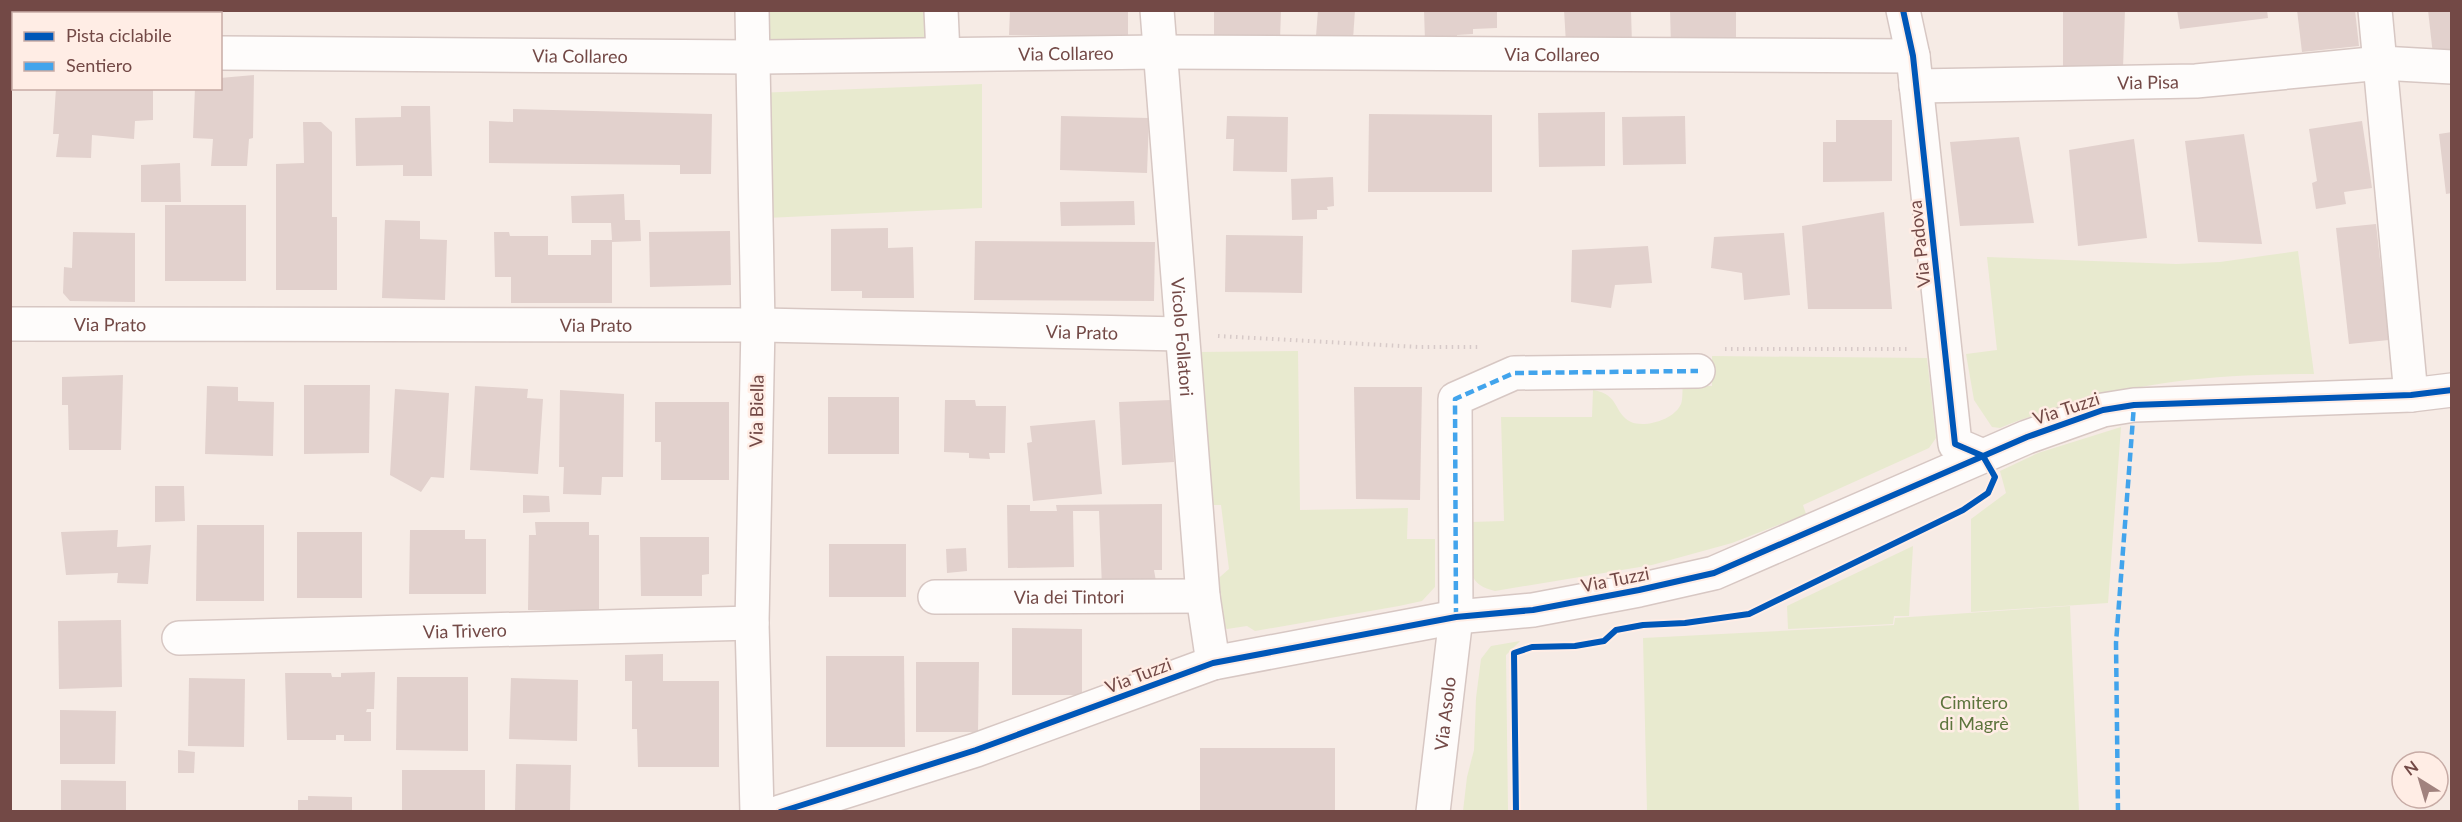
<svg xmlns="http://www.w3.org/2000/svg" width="2462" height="822" viewBox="0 0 2462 822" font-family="Lato,sans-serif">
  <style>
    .green { fill: #e8eacf }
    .building { fill: #e2d1cd }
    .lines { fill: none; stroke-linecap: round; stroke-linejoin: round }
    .street-casing { stroke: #d7c7c3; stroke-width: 36 }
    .path { stroke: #d7cac8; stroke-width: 4; stroke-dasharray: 1.5 4.5; stroke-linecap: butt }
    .street { stroke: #fefcfb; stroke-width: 33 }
    .quiet { stroke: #42a4ec; stroke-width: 4.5; stroke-dasharray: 9 4.5; stroke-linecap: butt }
    .cycleway-casing { stroke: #ffede5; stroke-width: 10 }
    .cycleway { stroke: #0057b8; stroke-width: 6 }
    .labels { text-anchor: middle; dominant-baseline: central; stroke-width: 5; stroke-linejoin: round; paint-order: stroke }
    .street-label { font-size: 18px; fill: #734946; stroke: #ffede5 }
    .park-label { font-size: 18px; fill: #5c743c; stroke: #ffede5 }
  </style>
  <rect width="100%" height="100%" fill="#f6ebe5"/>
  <g class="green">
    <polygon points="25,11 200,10 200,11 199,14 25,14"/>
    <polygon points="756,11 930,11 930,70 754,69"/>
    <polygon points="982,84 982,208 766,218 756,93"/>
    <path d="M 2298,251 L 2314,374 C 2229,374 2147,379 2065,406 C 2044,413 2021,418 2000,428 L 1992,427 L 1974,400 L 1966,354 L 1997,350 L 1987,257 L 2176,264 L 2220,262 Z"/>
    <polygon points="1298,351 1300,510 1408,508 1407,539 1435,539 1435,587 1422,601 1399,606 1255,631 1247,626 1227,629 1223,626 1213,583 1229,569 1221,505 1208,505 1199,352"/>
    <path d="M 1712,356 L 1927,358 L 1936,438 L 1929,448 L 1803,505 L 1806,514 L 1732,543 L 1652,565 L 1495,591 C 1483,588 1475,584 1471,573 L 1471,522 L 1504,521 L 1501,417 L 1592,417 L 1593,390 C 1620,394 1613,413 1631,422 C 1645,428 1674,420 1681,404 C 1683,399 1682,391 1683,385 L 1712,386 Z"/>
    <polygon points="2121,427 2108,603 1971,612 1971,519 2006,493 2000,471 2038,453"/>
    <polygon points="1913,546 1909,616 1894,616 1893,624 1788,629 1787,606"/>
    <polygon points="2070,606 2079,811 1647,811 1643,638 1894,625 1895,618"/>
    <polygon points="1520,641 1506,655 1508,811 1463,811 1467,777 1474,750 1476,698 1481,659 1491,646"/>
  </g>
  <g class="building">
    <polygon points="1010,10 1128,10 1128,36 1009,35"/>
    <polygon points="1214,10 1281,10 1280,40 1214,40"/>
    <polygon points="1318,10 1355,10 1353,39 1316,36"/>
    <polygon points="1424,10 1497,10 1497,28 1473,29 1473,34 1457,35 1457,41 1425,41"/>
    <polygon points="1564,10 1631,10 1632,45 1566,43"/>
    <polygon points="1670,10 1736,10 1736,45 1671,46"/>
    <polygon points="2063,10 2125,10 2123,68 2063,68"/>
    <polygon points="2177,10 2267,10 2268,18 2180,29"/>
    <polygon points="2297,10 2355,10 2359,46 2302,52"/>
    <polygon points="2428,10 2452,10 2452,53 2433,55"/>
    <polygon points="254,75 253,138 249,139 247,166 211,166 213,139 193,138 195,88 220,88 220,78"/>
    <polygon points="56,88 153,88 153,120 135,121 134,139 92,135 91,158 56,157 59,134 53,134"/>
    <polygon points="401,106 430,106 432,176 403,176 403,165 356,166 355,118 401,117"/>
    <polygon points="513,109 712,114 711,174 680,174 680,165 489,163 489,121 513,122"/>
    <polygon points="1605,112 1605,166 1539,167 1538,113"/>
    <polygon points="1369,114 1492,115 1492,192 1368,192"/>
    <polygon points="1061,116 1149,118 1147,173 1060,170"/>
    <polygon points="1227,116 1288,117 1287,172 1233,171 1234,139 1226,139"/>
    <polygon points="1685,116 1686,164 1623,165 1622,117"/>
    <polygon points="1836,120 1892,120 1892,181 1823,182 1823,142 1836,142"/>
    <polygon points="2362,121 2372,188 2344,192 2346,204 2316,209 2312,183 2317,181 2309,129"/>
    <polygon points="303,122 321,122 332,132 332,217 337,217 337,290 276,290 276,164 304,163"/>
    <polygon points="2452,132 2452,193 2446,194 2439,134"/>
    <polygon points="2244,134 2262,244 2198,242 2185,141"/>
    <polygon points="2019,137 2034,223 1960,226 1950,142"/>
    <polygon points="2134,139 2147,238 2078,246 2069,150"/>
    <polygon points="180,163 181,202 141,202 141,165"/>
    <polygon points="1333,177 1334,206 1327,207 1328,210 1317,210 1317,219 1292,220 1291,179"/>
    <polygon points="624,194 625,220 640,220 641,241 612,242 612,303 511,303 511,277 495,277 494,232 509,232 510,236 548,236 548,255 591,255 591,240 612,240 611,223 572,223 571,196"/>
    <polygon points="1134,201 1135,225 1061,226 1060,202"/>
    <rect x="165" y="205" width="81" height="76"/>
    <polygon points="1884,212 1892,309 1808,309 1802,226"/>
    <polygon points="385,220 420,221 420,239 447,240 445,300 382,298"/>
    <polygon points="2376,224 2389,340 2349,344 2336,228"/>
    <polygon points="888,228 888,248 913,247 914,298 862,298 862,291 831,291 831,229"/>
    <polygon points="730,231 731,285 650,287 649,232"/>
    <polygon points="73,232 135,233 135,302 70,301 63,293 64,267 72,268"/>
    <polygon points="1784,233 1790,295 1744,300 1742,273 1711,268 1714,237"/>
    <polygon points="1226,235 1303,236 1302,293 1225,292"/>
    <polygon points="975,241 1155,242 1154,301 974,300"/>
    <polygon points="1648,246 1652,283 1615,285 1611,308 1571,302 1572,250"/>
    <polygon points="123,375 121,450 69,450 68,405 62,405 62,377"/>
    <polygon points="304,385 370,385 369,453 304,454"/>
    <polygon points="207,386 238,387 238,401 274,402 273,456 205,454"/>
    <polygon points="475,386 528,389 527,398 543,399 538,474 470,470"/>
    <polygon points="1354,387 1422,387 1420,500 1356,499"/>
    <polygon points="395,389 449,393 444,478 431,477 421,492 390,475"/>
    <polygon points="560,390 624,394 623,477 602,477 601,495 563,494 564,467 559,467"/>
    <rect x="828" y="397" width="71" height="57"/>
    <polygon points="945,400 975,400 976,406 1006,406 1005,453 989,453 990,459 969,458 969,453 944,452"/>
    <polygon points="1171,400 1174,462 1122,465 1119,402"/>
    <polygon points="655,402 729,402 729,480 661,480 661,442 655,442"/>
    <polygon points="1095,420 1102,494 1033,501 1027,443 1032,442 1030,426"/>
    <polygon points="155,486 184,486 185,521 155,522"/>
    <polygon points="523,495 549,496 550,512 523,513"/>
    <polygon points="1162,504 1162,570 1154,570 1157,587 1102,588 1099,511 1073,511 1074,567 1008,568 1007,505 1030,505 1030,511 1057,511 1056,505"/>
    <polygon points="535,522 589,522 589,535 599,535 599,611 528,610 529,535 536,535"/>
    <polygon points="197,525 264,525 264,601 196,601"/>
    <polygon points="118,530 117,547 151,545 148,584 117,583 118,573 66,575 61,532"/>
    <polygon points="410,530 465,530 465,539 486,539 486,594 409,594"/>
    <rect x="297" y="532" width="65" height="66"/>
    <polygon points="640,537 709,537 709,574 702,575 702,596 641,596"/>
    <rect x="829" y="544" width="77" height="53"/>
    <polygon points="966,548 967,571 947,573 946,549"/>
    <polygon points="121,620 122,687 59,689 58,621"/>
    <polygon points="1012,628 1082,629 1082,695 1012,695"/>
    <polygon points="663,654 663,681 719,681 719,767 638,767 637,729 632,729 632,681 625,681 625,655"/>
    <polygon points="826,656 904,656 905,747 826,747"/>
    <polygon points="916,662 979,662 978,732 916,732"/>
    <polygon points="375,672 374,709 367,709 366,712 371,712 371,741 344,741 344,735 336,735 336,740 287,740 285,673 331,673 332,677 341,677 341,673"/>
    <polygon points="397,677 468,677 468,751 396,750"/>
    <polygon points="189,678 245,679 244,747 188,746"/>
    <polygon points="511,678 578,680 577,741 509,739"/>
    <polygon points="60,710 116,711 115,764 60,764"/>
    <rect x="1200" y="748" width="135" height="64"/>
    <polygon points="178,750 195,752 194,773 178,773"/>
    <polygon points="516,764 571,765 570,812 515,812"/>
    <rect x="402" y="770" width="83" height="42"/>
    <polygon points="61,780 126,781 126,812 61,812"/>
    <polygon points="308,796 352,797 352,812 298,812 298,800 308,800"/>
  </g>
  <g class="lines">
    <defs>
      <g id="street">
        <polyline points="752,10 758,325 752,623 757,812"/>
        <polyline points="941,10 943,54"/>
        <path id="s1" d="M 1157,10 L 1203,596 L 1213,663"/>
        <polyline points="1903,10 1913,56 1955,444 1983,456"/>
        <polyline points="2375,10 2411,395"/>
        <polyline points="10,51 14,51"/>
        <path id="s2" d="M 220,53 L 752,57 L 1161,52 L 1913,56"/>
        <path id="s3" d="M 1916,86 L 2196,81 L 2381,63 L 2452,67"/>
        <path id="s4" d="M 10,324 L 758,325 L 1181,334"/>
        <path id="s5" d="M 935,597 L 1203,596"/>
        <path id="s6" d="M 179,638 L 752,623"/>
        <polyline points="780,812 976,750 1213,663 1456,617 1533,610 1639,590 1714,573 2027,437 2103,410 2134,405 2411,395 2452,390"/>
        <path id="s7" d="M 1433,812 L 1456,617 L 1455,399 L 1514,373 L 1698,371"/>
      </g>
    </defs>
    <use href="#street" class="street-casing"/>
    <g class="path">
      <polyline points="1218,336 1419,347 1480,347"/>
      <polyline points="1725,349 1909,349"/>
      <polyline points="1662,624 1749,614 1963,510 1980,499"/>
      <path d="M 1541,647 C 1565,646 1596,650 1613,632"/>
      <polyline points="1516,812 1512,665 1514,653 1528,648"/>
    </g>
    <use href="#street" class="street"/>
    <g class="quiet">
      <polyline points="1456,617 1455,399 1514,373 1698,371"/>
      <polyline points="2118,812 2116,643 2134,405"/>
    </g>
    <defs>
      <g id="cycleway">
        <polyline points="780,812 976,750 1213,663 1456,617 1533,610 1639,590 1714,573 2027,437 2103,410 2134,405 2411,395 2452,390"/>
        <polyline points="1516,812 1514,653 1532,647 1575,646 1604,641 1616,630 1643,625 1685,623 1749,614 1963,510 1988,493 1995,477 1983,456 1955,444 1913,56 1903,10"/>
      </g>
    </defs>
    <use href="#cycleway" class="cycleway-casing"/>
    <use href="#cycleway" class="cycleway"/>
  </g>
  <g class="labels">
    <g class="street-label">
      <text stroke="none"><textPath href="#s2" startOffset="846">Via Collareo</textPath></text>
      <text stroke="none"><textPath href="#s2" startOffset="1332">Via Collareo</textPath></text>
      <text stroke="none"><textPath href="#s2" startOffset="360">Via Collareo</textPath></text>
      <text stroke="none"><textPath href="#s3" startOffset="232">Via Pisa</textPath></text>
      <text transform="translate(1919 244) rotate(-96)">Via Padova</text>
      <text stroke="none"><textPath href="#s4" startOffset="100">Via Prato</textPath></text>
      <text stroke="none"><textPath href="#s4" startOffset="586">Via Prato</textPath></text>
      <text stroke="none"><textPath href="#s4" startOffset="1072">Via Prato</textPath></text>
      <text stroke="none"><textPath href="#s1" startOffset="328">Vicolo Follatori</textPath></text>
      <text transform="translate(2066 408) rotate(-18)">Via Tuzzi</text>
      <text transform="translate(756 411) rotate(-89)">Via Biella</text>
      <text transform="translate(1615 579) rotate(-11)">Via Tuzzi</text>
      <text stroke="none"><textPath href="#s5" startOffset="134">Via dei Tintori</textPath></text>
      <text stroke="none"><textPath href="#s6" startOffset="286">Via Trivero</textPath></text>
      <text transform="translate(1138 675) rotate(-21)">Via Tuzzi</text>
      <text stroke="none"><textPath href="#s7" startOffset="99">Via Asolo</textPath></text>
    </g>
    <g class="park-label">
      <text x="1974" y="702">Cimitero<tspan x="1974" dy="21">di Magrè</tspan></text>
    </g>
  </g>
  <rect width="2462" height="822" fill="none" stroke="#734946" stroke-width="24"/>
  <rect x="12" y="12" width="210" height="78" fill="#ffede5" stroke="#c7aba5" stroke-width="1.5"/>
  <rect x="24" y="32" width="30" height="9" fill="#0057b8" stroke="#c7aba5" stroke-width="1.5"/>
  <text x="66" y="42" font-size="18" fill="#734946">Pista ciclabile</text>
  <rect x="24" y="62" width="30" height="9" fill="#42a4ec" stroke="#c7aba5" stroke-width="1.5"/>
  <text x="66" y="72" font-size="18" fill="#734946">Sentiero</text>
  <g transform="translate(2420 780) rotate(323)"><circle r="28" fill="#ffede5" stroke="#c7aba5" stroke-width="1.5"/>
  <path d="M0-4.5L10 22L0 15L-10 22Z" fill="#a1827e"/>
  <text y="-9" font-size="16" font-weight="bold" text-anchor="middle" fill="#734946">N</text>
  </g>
</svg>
